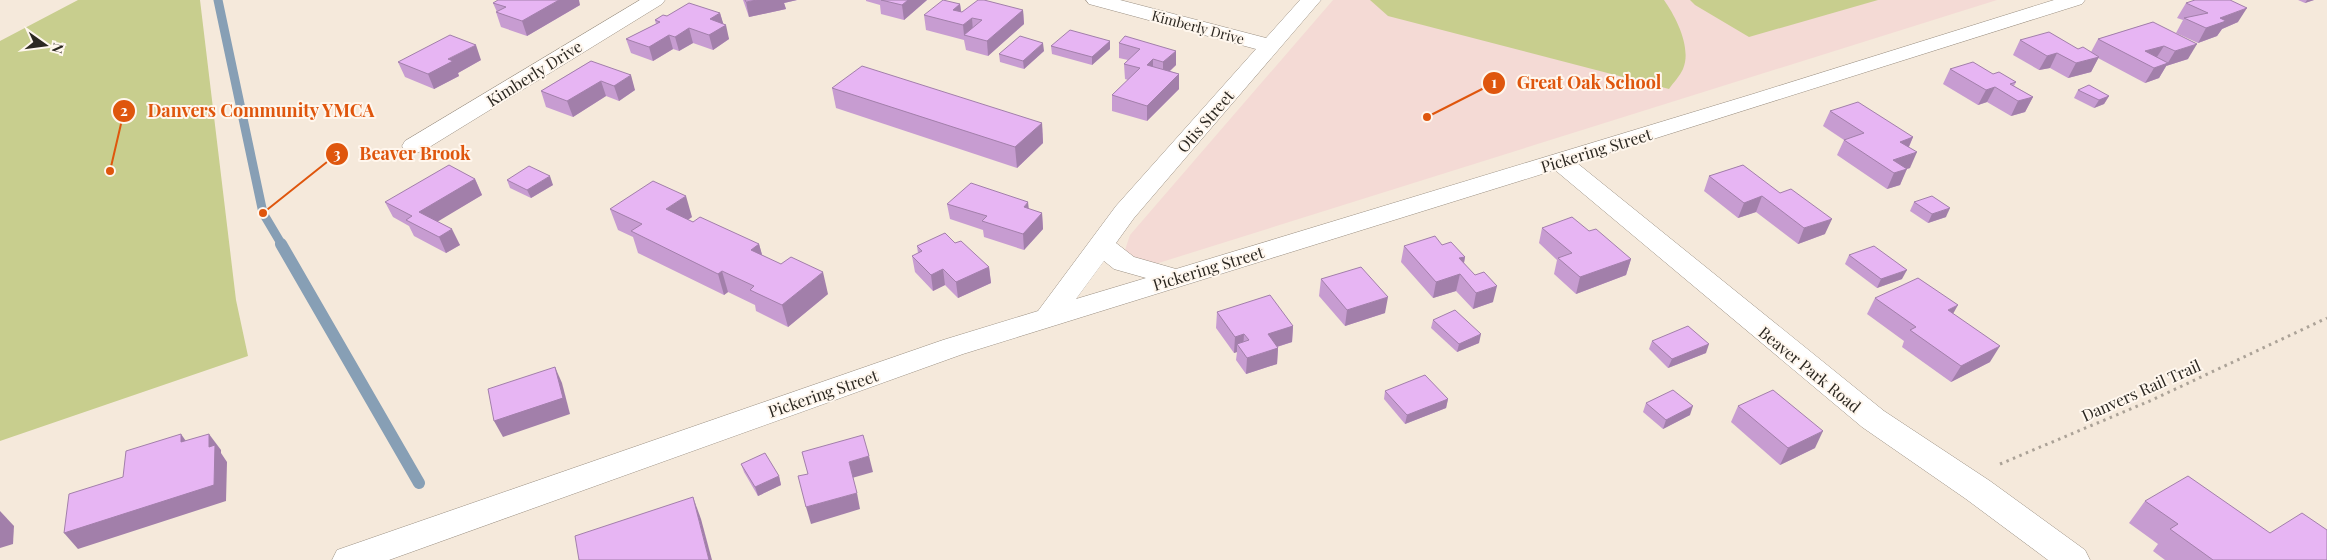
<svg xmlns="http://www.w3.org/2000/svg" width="2327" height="560" viewBox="0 0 2327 560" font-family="'Playfair Display',serif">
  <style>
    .education { fill: #f4dad5 }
    .green { fill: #c8ce8e }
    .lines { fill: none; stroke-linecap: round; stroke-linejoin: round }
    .stream-far1 { stroke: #879fb5; stroke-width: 9 }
    .stream { stroke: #879fb5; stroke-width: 12 }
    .minor-casing { stroke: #9b9083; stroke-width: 1 }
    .path { stroke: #aba297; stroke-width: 3; stroke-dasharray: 2.5 4.5; stroke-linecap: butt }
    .minor { fill: #fff; fill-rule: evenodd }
    .wall { fill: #c79cd1 }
    .shaded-wall { fill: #a27faa }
    .building { fill: #e7b5f3; stroke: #a27faa }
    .labels { text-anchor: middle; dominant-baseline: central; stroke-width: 4; stroke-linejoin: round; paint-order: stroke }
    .far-street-label { font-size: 14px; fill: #2b2721; stroke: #fff7ee }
    .street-label { font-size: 16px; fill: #2b2721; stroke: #fff7ee }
    .leader { fill: none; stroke: #df560d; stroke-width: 2 }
    .callout-dot { fill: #df560d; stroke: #fff7ee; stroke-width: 2 }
    .mark-label { font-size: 15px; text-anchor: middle; font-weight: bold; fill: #fff }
    .callout-label { font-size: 18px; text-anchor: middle; font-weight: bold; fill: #df560d; stroke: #fff7ee; stroke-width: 4; stroke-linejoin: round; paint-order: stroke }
  </style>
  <rect width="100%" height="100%" fill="#f5e9db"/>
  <polygon class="education" points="1333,0 1997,0 1149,266 1134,261 1125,250 1130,235"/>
  <g class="green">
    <polygon points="78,0 200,0 236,300 248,356 0,441 0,41"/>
    <path d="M 1370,0 L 1664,0 C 1676,17 1692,48 1683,69 C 1680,76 1673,83 1669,89 L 1388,16 Z"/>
    <polygon points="1690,0 1878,0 1749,37 1695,5"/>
  </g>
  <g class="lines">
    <polyline class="stream-far1" points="218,0 263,213 282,245"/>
    <polyline class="stream" points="281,244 419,483"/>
    <defs>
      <g id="minor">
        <polygon points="640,0 665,0 662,4 423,151 414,153 405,151 402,146 405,141"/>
        <path d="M 1086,0 L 1120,0 L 1266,38 L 1300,0 L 1321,0 L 1134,218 L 1116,243 L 1134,257 L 1176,269 L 1753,94 L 2054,0 L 2085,0 L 2082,4 L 1577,163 L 1884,411 L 1990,481 L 2085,550 L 2090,560 L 2048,560 L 1966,499 L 1862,427 L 1555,170 L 963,354 L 389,560 L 332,560 L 337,550 L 943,340 L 1038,311 L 1116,206 L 1256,49 L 1089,4 ZM 1104,261 L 1114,269 L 1146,278 L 1076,299 Z"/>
      </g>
    </defs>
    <use href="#minor" class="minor-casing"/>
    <polyline class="path" points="2000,464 2152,400 2327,318"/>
    <use href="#minor" class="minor"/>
  </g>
  <g class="wall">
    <polygon points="743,0 797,0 784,3 786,9 749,17"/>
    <polygon points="866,0 927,0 904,20 881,14 880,5 866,1"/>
    <polygon points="2298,0 2314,0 2305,3"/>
    <polygon points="493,3 580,5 527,36 501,27 496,12 497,12"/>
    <polygon points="2186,3 2238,22 2222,29 2217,36 2198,43 2176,33 2183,20 2177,18"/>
    <polygon points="960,4 961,12 962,12 1023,10 1024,24 988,56 966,50 964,40 926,30 924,15"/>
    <polygon points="720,13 723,24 729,39 713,50 693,43 679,51 673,49 653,61 631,53 626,39 656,24 655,20 667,16"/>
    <polygon points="2153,22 2188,59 2166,66 2159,78 2145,83 2098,58 2091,72 2068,78 2050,68 2039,70 2013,55 2020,40 2078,49 2091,52 2098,39"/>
    <polygon points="1110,41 1110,49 1092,65 1052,54 1051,46"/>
    <polygon points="1119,43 1176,51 1176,65 1170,71 1179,74 1179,89 1147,121 1112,111 1112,95 1128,80 1125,79 1124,64 1128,60 1119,58"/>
    <polygon points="1044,51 1024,69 1000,62 999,54"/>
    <polygon points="481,60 458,73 459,76 434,89 405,77 398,62"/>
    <polygon points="591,61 635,90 619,101 606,96 573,117 546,107 541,91"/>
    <polygon points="1950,69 1993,74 2016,82 2014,86 2033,97 2025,112 2011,116 1987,102 1978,105 1943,84"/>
    <polygon points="832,88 1042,123 1043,143 1017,168 836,108"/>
    <polygon points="2078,90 2109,96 2104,104 2094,108 2074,98"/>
    <polygon points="1830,111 1913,137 1909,147 1910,168 1906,169 1900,185 1887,189 1837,155 1844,140 1823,126"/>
    <polygon points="1743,165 1825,234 1798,244 1756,212 1738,218 1704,191 1709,176"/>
    <polygon points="475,179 482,195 437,221 460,245 446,253 414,236 409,226 393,217 385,202"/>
    <polygon points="507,180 553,185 531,198 510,188"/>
    <polygon points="1914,202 1946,217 1928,223 1910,211"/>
    <polygon points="947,204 1029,209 1042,213 1043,229 1024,250 984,237 983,230 950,219"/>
    <polygon points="610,209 692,217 688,220 759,244 762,255 828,294 788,327 756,311 755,305 728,292 724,295 638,253 633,237 618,230"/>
    <polygon points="1542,228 1589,231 1631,259 1626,275 1576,294 1554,274 1557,260 1539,243"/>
    <polygon points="955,243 989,267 991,283 958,298 945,285 933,291 915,272 912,256 918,253 917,246"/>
    <polygon points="1442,245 1465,257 1464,263 1493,302 1473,309 1456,291 1433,298 1401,262 1404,246"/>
    <polygon points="1849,255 1902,279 1877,288 1845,264"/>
    <polygon points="1321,279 1385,313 1345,326 1319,296"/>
    <polygon points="1875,298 1953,314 1990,362 1951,382 1902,347 1904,341 1867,314"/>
    <polygon points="1217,312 1293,326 1292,342 1277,347 1278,348 1277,364 1246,374 1236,360 1237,352 1234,353 1216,328"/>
    <polygon points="1433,320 1479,343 1457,352 1431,328"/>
    <polygon points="1652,341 1706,353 1668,368 1649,349"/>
    <polygon points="1385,391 1448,399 1446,408 1405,424 1384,399"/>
    <polygon points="1646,403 1690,415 1663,429 1643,412"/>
    <polygon points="1738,406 1815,448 1780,465 1731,422"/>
    <polygon points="741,464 779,476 781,485 758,496 744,472"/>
    <polygon points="2145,501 2270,533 2327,560 2165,560 2153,551 2158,544 2129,523"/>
  </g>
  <g class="shaded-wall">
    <polygon points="559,0 579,0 580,5 527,36 522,21"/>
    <polygon points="757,0 797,0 784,3 786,9 749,17 746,2"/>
    <polygon points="908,0 927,0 904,20 902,5"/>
    <polygon points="2307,0 2314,0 2305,3"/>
    <polygon points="960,4 962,18 953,10"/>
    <polygon points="2247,8 2238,22 2222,29 2217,36 2198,43 2206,28 2220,18"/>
    <polygon points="1023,10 1024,24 988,56 987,41"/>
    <polygon points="720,13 724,26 726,25 729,39 713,50 709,35 710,19"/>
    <polygon points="972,18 973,32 964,35 963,25"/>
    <polygon points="689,28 693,43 679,51 675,37"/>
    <polygon points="669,35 673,49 653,61 649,47"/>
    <polygon points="1110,41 1110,49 1092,65 1092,57"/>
    <polygon points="1043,43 1044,51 1024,69 1023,61"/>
    <polygon points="2197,44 2188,59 2166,66 2175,51"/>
    <polygon points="476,45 481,60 458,73 459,76 434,89 428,74 448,59"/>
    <polygon points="2164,46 2155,60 2145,51"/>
    <polygon points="1176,51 1176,65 1163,77 1163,62"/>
    <polygon points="2057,53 2050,68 2039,70 2047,56"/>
    <polygon points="2099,57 2091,72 2068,78 2076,63"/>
    <polygon points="1153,59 1153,74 1147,65"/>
    <polygon points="2168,63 2159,78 2145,83 2154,68"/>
    <polygon points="1179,74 1179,89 1147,121 1147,106"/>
    <polygon points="631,75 635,90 619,101 614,86"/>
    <polygon points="601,81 606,96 573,117 567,101"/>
    <polygon points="1995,87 1987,102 1978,105 1986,90"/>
    <polygon points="2109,96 2104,104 2094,108 2099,100"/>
    <polygon points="2033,97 2025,112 2011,116 2018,101"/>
    <polygon points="1042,123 1043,143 1017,168 1015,147"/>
    <polygon points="1913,137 1906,153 1900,142"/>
    <polygon points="1917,152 1910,168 1894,173 1893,160"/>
    <polygon points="1907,169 1900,185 1887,189 1894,173"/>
    <polygon points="550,176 553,185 531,198 527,190"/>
    <polygon points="475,179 482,195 427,228 419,212"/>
    <polygon points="686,196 692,217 672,230 666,209"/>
    <polygon points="1762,196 1756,212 1738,218 1744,203"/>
    <polygon points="1028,202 1030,218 1024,207"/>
    <polygon points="1950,208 1946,217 1928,223 1932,214"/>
    <polygon points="1042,213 1043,229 1024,250 1023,234"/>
    <polygon points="1832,219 1825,234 1798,244 1804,228"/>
    <polygon points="452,229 460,245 446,253 439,237"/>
    <polygon points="759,244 765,265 751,250"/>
    <polygon points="1465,257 1462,273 1459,258"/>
    <polygon points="1631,259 1626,275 1576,294 1580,277"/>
    <polygon points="989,267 991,283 958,298 956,282"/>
    <polygon points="943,269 945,285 933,291 931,275"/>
    <polygon points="1907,270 1902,279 1877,288 1881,279"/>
    <polygon points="722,271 728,292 724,295 718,274"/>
    <polygon points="823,272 828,294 788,327 782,305"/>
    <polygon points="1460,274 1456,291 1433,298 1436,282"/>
    <polygon points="1497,286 1493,302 1473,309 1476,293"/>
    <polygon points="1388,297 1385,313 1345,326 1347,310"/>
    <polygon points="1958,305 1949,321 1948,310"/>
    <polygon points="1293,326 1292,342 1267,350 1268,334"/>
    <polygon points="1244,334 1243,350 1237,344 1237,352 1234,353 1235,337"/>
    <polygon points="1481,334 1479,343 1457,352 1459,344"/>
    <polygon points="1709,344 1706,353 1668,368 1672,359"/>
    <polygon points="2000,346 1990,362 1951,382 1961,366"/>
    <polygon points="1278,348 1277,364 1246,374 1247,358"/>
    <polygon points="555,367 562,383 570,414 503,437 494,421"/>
    <polygon points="1448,399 1446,408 1405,424 1407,415"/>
    <polygon points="1693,406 1690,415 1663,429 1666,420"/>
    <polygon points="1823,431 1815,448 1780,465 1788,448"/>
    <polygon points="181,434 193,451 181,442"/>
    <polygon points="209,434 221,450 221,453 227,462 226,501 78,549 64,533 209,447"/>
    <polygon points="869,456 873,472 852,478 849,462"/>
    <polygon points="779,476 781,485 758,496 755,487"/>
    <polygon points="857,493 860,509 811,524 806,507"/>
    <polygon points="693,497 701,519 712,560 709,560"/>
    <polygon points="0,511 14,526 13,544 0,548"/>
  </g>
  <g class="building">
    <polygon points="498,0 559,0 522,21 496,12 506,7 493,3"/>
    <polygon points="745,0 757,0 746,2"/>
    <polygon points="881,0 908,0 902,5"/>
    <polygon points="943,0 960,4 953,10 962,12 978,0 984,0 1023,10 987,41 964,35 982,20 972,18 963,25 924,15"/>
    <polygon points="2195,0 2230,0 2247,8 2220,18 2226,21 2206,28 2184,18 2208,13 2186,3"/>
    <polygon points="689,3 720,13 710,19 726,25 709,35 689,28 675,37 669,35 649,47 626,39 660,22 655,20 663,15 667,16"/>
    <polygon points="2153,22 2197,44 2175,51 2164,46 2145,51 2168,63 2154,68 2098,39"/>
    <polygon points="1070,30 1110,41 1092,57 1051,46"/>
    <polygon points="2049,32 2078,49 2083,47 2099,57 2076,63 2057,53 2047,56 2020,40"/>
    <polygon points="450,35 476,45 448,59 453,61 428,74 398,62"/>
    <polygon points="1020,36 1043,43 1023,61 999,54"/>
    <polygon points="1125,36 1176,51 1163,62 1153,59 1147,65 1179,74 1147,106 1112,95 1140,68 1124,64 1140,49 1119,43"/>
    <polygon points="591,61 631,75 614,86 601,81 567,101 541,91"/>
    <polygon points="1973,62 1993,74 1999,72 2016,82 2010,84 2033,97 2018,101 1995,87 1986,90 1950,69"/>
    <polygon points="862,66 1042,123 1015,147 832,88"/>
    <polygon points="2089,85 2109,96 2099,100 2078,90"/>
    <polygon points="1858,102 1913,137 1900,142 1917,152 1893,160 1907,169 1894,173 1844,140 1864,133 1830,111"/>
    <polygon points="449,165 475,179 419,212 452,229 439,237 406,220 412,216 385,202"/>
    <polygon points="1743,165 1780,193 1791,189 1832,219 1804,228 1762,196 1744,203 1709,176"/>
    <polygon points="529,166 550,176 527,190 507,180"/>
    <polygon points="653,181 686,196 666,209 693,222 700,217 759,244 751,250 781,264 791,257 823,272 782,305 750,290 754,286 722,271 718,274 631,231 642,224 610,209"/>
    <polygon points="971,183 1028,202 1024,207 1042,213 1023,234 982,221 987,216 947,204"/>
    <polygon points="1932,196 1950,208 1932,214 1914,202"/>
    <polygon points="1572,217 1589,231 1596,229 1631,259 1580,277 1558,258 1572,253 1542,228"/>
    <polygon points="945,233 955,243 961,241 989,267 956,282 943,269 931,275 912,256 922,251 917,246"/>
    <polygon points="1435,236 1442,245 1451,242 1465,257 1459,258 1475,275 1484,272 1497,286 1476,293 1460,274 1436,282 1404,246"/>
    <polygon points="1874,246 1907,270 1881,279 1849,255"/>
    <polygon points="1361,267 1388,297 1347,310 1321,279"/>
    <polygon points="1918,278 1958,305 1948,310 2000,346 1961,366 1910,330 1916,327 1875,298"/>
    <polygon points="1270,295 1293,326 1268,334 1278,348 1247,358 1237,344 1249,340 1244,334 1235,337 1217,312"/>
    <polygon points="1455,310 1481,334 1459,344 1433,320"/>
    <polygon points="1688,326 1709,344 1672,359 1652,341"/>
    <polygon points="555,367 563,398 494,421 488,389"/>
    <polygon points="1425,375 1448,399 1407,415 1385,391"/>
    <polygon points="1673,390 1693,406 1666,420 1646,403"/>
    <polygon points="1773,390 1823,431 1788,448 1738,406"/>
    <polygon points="181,434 181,442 209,434 209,447 215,445 214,485 64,533 69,494 123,477 126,451"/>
    <polygon points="863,435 869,456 849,462 857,493 806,507 798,476 808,474 802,452"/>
    <polygon points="765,453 779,476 755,487 741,464"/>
    <polygon points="2188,476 2270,533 2302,513 2327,530 2327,560 2213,560 2170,529 2178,524 2145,501"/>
    <polygon points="693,497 709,560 579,560 575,536"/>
  </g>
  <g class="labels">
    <g class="far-street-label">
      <text transform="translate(1198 27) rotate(15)">Kimberly Drive</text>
    </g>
    <g class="street-label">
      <text transform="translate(534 73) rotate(-32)">Kimberly Drive</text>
      <text transform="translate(1205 121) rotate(-49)">Otis Street</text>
      <text transform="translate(1596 150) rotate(-17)">Pickering Street</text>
      <text transform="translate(1208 268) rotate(-17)">Pickering Street</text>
      <text transform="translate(1810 369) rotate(39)">Beaver Park Road</text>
      <text transform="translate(2141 390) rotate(-24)">Danvers Rail Trail</text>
      <text transform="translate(823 393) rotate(-19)">Pickering Street</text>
    </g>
  </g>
  <path class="leader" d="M1427 117L1494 83M110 171L124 111M263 213L337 154"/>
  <g class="callout-dot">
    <circle cx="1427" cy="117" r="5"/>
    <circle cx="110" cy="171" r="5"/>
    <circle cx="263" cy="213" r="5"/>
    <circle cx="1494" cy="83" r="12"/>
    <circle cx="124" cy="111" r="12"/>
    <circle cx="337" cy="154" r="12"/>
  </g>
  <g class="mark-label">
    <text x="1494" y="88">1</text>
    <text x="124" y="116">2</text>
    <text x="337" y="159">3</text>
  </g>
  <g class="callout-label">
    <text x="1589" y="89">Great Oak School</text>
    <text x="261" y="117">Danvers Community YMCA</text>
    <text x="415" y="160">Beaver Brook</text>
  </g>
  <g transform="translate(45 45) rotate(104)" stroke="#fff7ee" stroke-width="4" paint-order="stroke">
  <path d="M0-4L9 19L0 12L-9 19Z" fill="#2b2721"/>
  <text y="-8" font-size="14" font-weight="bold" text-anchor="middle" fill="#2b2721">N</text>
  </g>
</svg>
